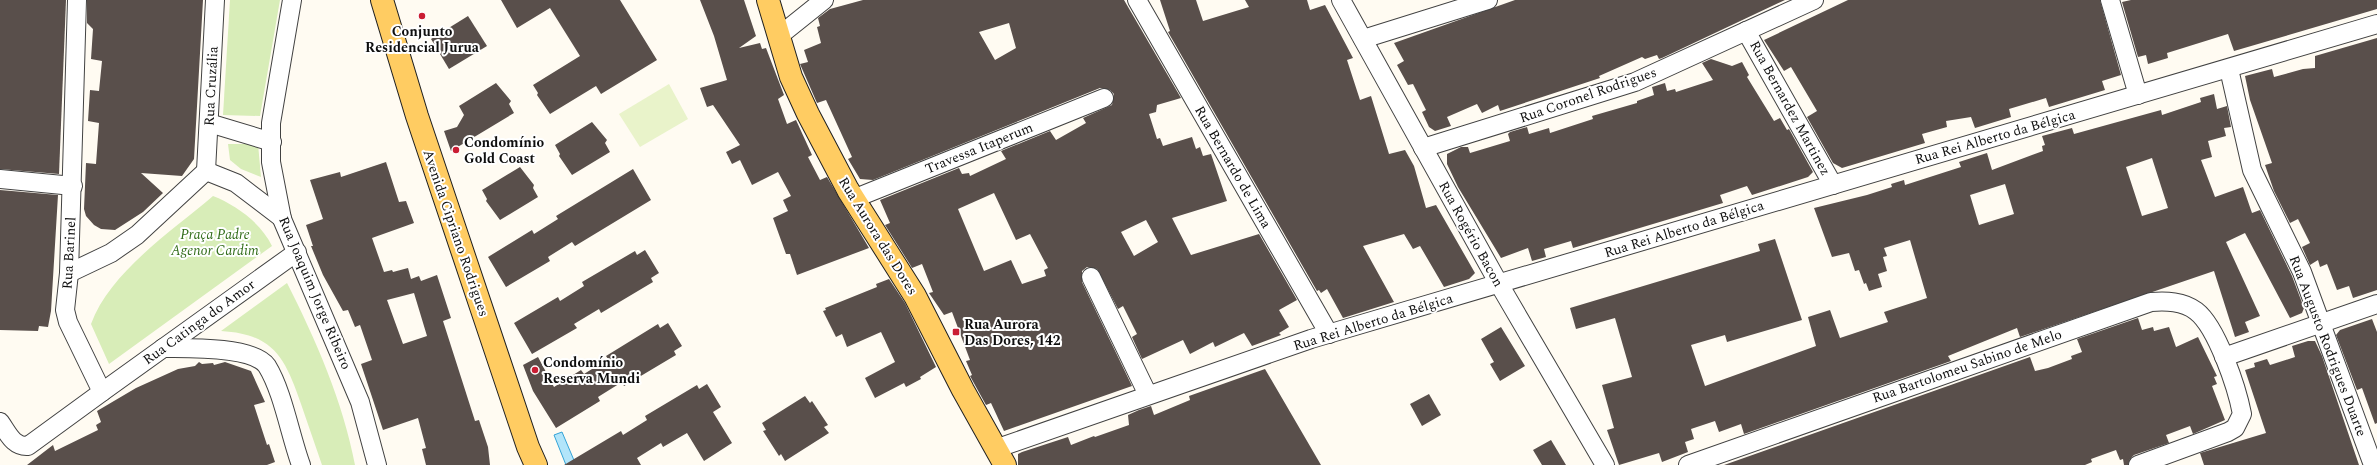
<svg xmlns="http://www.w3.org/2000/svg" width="2377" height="465" viewBox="0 0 2377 465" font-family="Spectral,serif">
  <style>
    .green { fill: #d8edb8 }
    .pitch { fill: #e9f3ca }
    .water { fill: #b2e5fa; stroke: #34a3d7 }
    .building { fill: #594f4b; fill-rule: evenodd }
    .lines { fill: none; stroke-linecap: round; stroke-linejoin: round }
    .minor-casing { stroke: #424242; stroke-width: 20 }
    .major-casing { stroke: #202020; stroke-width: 24 }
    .minor { stroke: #fff; stroke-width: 18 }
    .major { stroke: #ffcc62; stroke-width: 22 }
    .poi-dot { fill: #ca1d33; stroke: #fff; stroke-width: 1.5 }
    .labels { text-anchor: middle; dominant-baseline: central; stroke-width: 4; stroke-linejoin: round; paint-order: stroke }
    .poi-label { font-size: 14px; font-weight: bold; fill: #0f0f0f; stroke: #fff; text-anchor: start }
    .street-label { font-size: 14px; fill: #0f0f0f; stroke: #fff }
    .park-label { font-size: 14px; font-style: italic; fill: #326d1a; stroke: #fff }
  </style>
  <rect width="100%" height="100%" fill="#fffbf2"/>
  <g class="green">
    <polygon points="230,0 280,0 260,116 223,115"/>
    <polygon points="228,144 258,144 261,177 241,169 230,160"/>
    <path d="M 213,196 C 236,205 261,223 272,246 L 109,364 L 91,324 C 110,272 172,231 213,196 Z"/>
    <path d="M 287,283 C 316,340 343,402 355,465 L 322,465 C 315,445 308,424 301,404 C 285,358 274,334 221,331 Z"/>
  </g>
  <polygon class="pitch" points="669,84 688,119 640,147 619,114"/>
  <polygon class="water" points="562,432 576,465 566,465 554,435"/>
  <g class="building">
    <polygon points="0,0 66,0 59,174 0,169"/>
    <polygon points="87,0 203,0 194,159 182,176 141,173 163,193 143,212 115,230 101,229 94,225 86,216 84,209 86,163 96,164 99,123 88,121 90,90 99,91 102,61 91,59 93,29 87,23"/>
    <polygon points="501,0 620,0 657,60 601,94 596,86 550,114 537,95 538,93 533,85 580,56 550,8 517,28"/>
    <polygon points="700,0 744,0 756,36 739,48 760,43 762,49 766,48 784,95 778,99 787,124 796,120 812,155 808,157 820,180 827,177 869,248 797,275 790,254 786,254 773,218 788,211 783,200 791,196 778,172 752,185 740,160 732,164 726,152 740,145 713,105 707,107 700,88 727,80 714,36"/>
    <path d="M 863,0 L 1124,0 L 1181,98 L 1157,105 L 1156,112 L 1149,114 L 1157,139 L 1160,138 L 1163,146 L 1192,137 L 1196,149 L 1200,147 L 1203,156 L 1211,154 L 1227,201 L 1172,218 L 1191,255 L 1259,234 L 1297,300 L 1279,310 L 1289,327 L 1279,333 L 1281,335 L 1252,346 L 1244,333 L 1215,347 L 1213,342 L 1190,354 L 1183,340 L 1142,359 L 1132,337 L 1137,334 L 1123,306 L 1118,309 L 1097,269 L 1087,267 L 1082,271 L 1082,282 L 1132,386 L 1004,431 L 991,403 L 986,405 L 970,376 L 972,375 L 966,361 L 970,360 L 952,312 L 944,315 L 929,293 L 933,292 L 922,264 L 912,268 L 909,263 L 885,225 L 890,223 L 880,200 L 959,168 L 962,174 L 969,173 L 970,176 L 1006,159 L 1001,151 L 1050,131 L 1056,140 L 1086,123 L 1083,118 L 1112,105 L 1114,94 L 1110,90 L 1100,88 L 873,180 L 860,179 L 848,159 L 852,157 L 826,100 L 817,103 L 800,64 L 808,62 L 804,50 L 821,43 L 817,27 L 820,26 L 818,18 L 830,9 ZM 1009,23 L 1016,48 L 995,60 L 979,32 ZM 994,193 L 1016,240 L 1030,234 L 1048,268 L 1044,270 L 1046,276 L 1022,284 L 1011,260 L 984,271 L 958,209 ZM 1146,220 L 1158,242 L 1134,256 L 1121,232 Z"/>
    <polygon points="1160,0 1196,0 1203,21 1249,7 1245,0 1307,0 1310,10 1325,5 1353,58 1347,60 1360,100 1371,96 1389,154 1405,150 1414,166 1426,208 1436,205 1475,273 1469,279 1444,287 1420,246 1413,249 1404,234 1363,246 1394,302 1343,318 1327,289 1321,293 1319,290 1317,291 1168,32 1170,31"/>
    <polygon points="1515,0 1785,0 1662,58 1659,59 1657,55 1645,59 1642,57 1599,76 1600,78 1500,111 1498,105 1482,113 1477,104 1447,117 1451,126 1435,131 1429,127 1422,112 1426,110 1413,84 1408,85 1397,65 1404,61 1394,43"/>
    <polygon points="1848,0 2100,0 2121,75 2102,81 2105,90 2049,107 2046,98 2009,109 2011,117 1975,128 1971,117 1946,121 1947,127 1922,134 1925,143 1842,168 1833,163 1807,117 1817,111 1791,67 1784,71 1764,40"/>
    <polygon points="2131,0 2377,0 2377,9 2234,51 2228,34 2167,53 2168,58 2148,64 2146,55 2138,57 2122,2"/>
    <polygon points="468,16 487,46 449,69 431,39"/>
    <polygon points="2377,38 2377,290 2353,298 2349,286 2337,290 2327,264 2320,267 2318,260 2310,265 2302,247 2310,243 2298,219 2290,223 2274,191 2265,165 2272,163 2250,100 2245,76 2272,69 2274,77 2303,69 2315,68 2315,56"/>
    <polygon points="1711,59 1732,66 1742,62 1749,75 1747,77 1774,121 1780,118 1787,130 1789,129 1813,172 1808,177 1752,195 1747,186 1720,195 1723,203 1573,248 1571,241 1544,249 1546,257 1532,261 1528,248 1501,258 1458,187 1447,164 1447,154 1461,147 1468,147 1470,153 1510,141 1508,134 1510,132 1527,127 1529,134 1549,128 1550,133 1593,119 1592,116 1637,103 1637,101 1654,95 1652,87 1665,83 1667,91 1675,89 1676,92 1713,80 1702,63"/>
    <polygon points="496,83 511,101 509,104 514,113 451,151 444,131 457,127 464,115 459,106"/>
    <path d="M 2214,94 L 2217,109 L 2227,106 L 2231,127 L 2224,128 L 2226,136 L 2208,141 L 2212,157 L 2201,160 L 2215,197 L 2243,187 L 2252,213 L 2260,210 L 2292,276 L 2304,308 L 2302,313 L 2290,318 L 2245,233 L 2226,242 L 2260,316 L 2245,322 L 2249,332 L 2235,337 L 2214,271 L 2020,337 L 2017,328 L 1948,356 L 1951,361 L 1744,434 L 1741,424 L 1719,432 L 1715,421 L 1691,429 L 1694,439 L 1685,442 L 1688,452 L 1662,462 L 1659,453 L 1619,465 L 1607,430 L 1614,428 L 1602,385 L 1632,377 L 1615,318 L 1576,329 L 1570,308 L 1760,251 L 1758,244 L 1775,239 L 1802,320 L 1727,342 L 1725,335 L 1691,345 L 1705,386 L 1816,346 L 1808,317 L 1830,310 L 1840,338 L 1888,322 L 1884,312 L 1927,298 L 1910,240 L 1884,248 L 1887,256 L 1883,257 L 1887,271 L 1878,274 L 1882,287 L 1869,291 L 1866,283 L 1864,284 L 1859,270 L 1855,271 L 1849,253 L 1832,257 L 1814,208 L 1867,195 L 1892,187 L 1891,184 L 1904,180 L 1905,185 L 1961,167 L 1959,162 L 1987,153 L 1992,170 L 2043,151 L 2042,146 L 2045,145 L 2042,136 L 2072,128 L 2074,134 L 2161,110 L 2162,115 L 2201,102 L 2200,98 ZM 2152,158 L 2168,208 L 2142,216 L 2126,167 ZM 2005,184 L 2014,214 L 1979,225 L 1970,195 Z"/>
    <polygon points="592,122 607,140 605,143 610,152 572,175 559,156 560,154 555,145"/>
    <path d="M 386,162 L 399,202 L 406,201 L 414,223 L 372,238 L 384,272 L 392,270 L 393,272 L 408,268 L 411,279 L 419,276 L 421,281 L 437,275 L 451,318 L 443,321 L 475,421 L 479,420 L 488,447 L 490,465 L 426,465 L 422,449 L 426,448 L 418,418 L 383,430 L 361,364 L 372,360 L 360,325 L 355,327 L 348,310 L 343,311 L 323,275 L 311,246 L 313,246 L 306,225 L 323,219 L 310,180 L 340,172 L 341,177 ZM 414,293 L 427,336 L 403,344 L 387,300 Z"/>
    <polygon points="520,167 534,185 533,188 538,197 500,220 486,201 487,199 482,190"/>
    <polygon points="633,169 651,200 575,246 572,242 548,257 550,261 506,287 488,257 532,230 534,234 558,219 556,216"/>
    <polygon points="0,190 58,195 51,311 48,327 39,326 38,331 0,330"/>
    <polygon points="645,250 659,273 651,278 653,282 601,313 599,309 574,324 577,328 532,354 514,323 558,297 560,301 584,286 582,282 635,251 637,255"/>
    <polygon points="889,279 905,303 936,367 920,377 921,379 906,387 904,383 875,398 865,378 895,362 881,332 847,347 842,334 836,337 823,311 826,310 825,308 877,287 876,284"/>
    <polygon points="2138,318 2142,330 2153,327 2154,331 2169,327 2176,347 2198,337 2217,376 2214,377 2217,384 2212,386 2225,420 2193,434 2190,426 2166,435 2169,443 2134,455 2130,459 2128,465 2124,465 2123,459 2120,460 2116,450 2091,459 2092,462 2085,465 1724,465 2030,357 2035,371 2048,368 2072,359 2071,356 2082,352 2077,339"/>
    <polygon points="2372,319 2377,332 2377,423 2375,424 2362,388 2357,390 2336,335 2340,330"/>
    <polygon points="668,323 682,346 674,351 676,355 624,386 622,382 598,397 600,401 556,428 533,391 523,365 538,357 554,387 581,370 584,374 608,359 606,356 658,324 660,328"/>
    <polygon points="1501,327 1525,366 1500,381 1490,364 1494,362 1481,339"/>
    <polygon points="2308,341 2315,341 2322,356 2359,465 2204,465 2200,453 2266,433 2245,370 2255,367 2254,363 2267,359 2270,365 2295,357 2292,346"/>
    <polygon points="199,362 202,364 213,363 214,365 225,362 251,371 265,402 254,405 267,445 269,444 275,462 267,465 27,465 53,445 55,451 98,430 96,425 101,422 97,411 136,388 178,369 195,366"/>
    <polygon points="1265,369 1321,465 1018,465 1018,454 1022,452 1068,437 1071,445 1094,436 1095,437 1129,425 1128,415 1139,410 1151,406 1154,415 1190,400 1189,396"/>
    <polygon points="707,384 721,407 713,412 732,443 704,461 687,433 663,447 661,443 637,458 641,465 564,465 621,431 623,435 647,420 645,416 697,385 699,389"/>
    <polygon points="1429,394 1441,415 1422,426 1410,404"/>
    <polygon points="805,396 810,403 812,401 828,425 824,427 829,433 785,461 781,454 779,456 763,431 766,430 762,423"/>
    <polygon points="1551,440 1566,465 1542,465 1533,450"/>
  </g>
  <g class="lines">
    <defs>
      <g id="minor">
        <polyline points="292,0 271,123 271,162 282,219 360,402 377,465"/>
        <polyline points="1137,0 1329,334"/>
        <polyline points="1341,0 1499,284 1605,465"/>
        <polyline points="2110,0 2138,95"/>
        <polyline points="1746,31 1833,185"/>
        <polyline points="779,36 824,0"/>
        <polyline points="1363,39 1488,0"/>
        <polyline points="2229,69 2252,170 2302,272 2373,465"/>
        <polyline points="209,123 272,142"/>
        <polyline points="1423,148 1635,82 1814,0"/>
        <polyline points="206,171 215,0"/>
        <polyline points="206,171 236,183 282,218"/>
        <polyline points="0,179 73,186"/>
        <polyline points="853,199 1104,98"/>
        <polyline points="69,273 111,253 137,235 206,171"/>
        <polyline points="1091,277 1148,395"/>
        <path d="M 163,348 C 186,348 253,346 267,366 C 283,392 290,435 301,465"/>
        <polyline points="2224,357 2377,304"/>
        <polyline points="102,392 297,252"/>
        <path d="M 0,422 C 8,433 13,447 28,446 L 102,392 L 68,322 L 65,310 L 69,273 L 77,0"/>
        <polyline points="995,449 1311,339 2377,24"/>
        <path d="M 1688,465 L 2151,302 C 2166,301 2183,301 2196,311 C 2217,327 2237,388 2242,414 L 2235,428 L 2228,432 L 2138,465"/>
      </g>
      <g id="major">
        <polyline points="382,0 417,116 528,447 536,465"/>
        <polyline points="768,0 791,77 808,114 848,190 915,296 963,390 1005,465"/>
      </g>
    </defs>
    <use href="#minor" class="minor-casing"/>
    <use href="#major" class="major-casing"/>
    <use href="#minor" class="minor"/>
    <use href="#major" class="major"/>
  </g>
  <g class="poi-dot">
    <circle cx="422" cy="16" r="4"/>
    <circle cx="456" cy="150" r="4"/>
    <rect x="952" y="328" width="8" height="8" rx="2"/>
    <circle cx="535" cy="370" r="4"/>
  </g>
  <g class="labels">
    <g class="poi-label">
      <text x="422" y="31" text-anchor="middle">Conjunto<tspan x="422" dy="16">Residencial Jurua</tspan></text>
      <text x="464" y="142">Condomínio<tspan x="464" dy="16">Gold Coast</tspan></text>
      <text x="964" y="324">Rua Aurora<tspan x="964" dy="16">Das Dores, 142</tspan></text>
      <text x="543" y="362">Condomínio<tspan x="543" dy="16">Reserva Mundi</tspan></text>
    </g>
    <g class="street-label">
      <text transform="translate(211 86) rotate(-87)">Rua Cruzália</text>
      <text transform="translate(1588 95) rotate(-19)">Rua Coronel Rodrigues</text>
      <text transform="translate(1790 108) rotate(61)">Rua Bernardez Martinez</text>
      <text transform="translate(1995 137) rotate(-16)">Rua Rei Alberto da Bélgica</text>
      <text transform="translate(979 148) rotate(-22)">Travessa Itaperum</text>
      <text transform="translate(1233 167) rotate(60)">Rua Bernardo de Lima</text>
      <text transform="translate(1684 229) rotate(-17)">Rua Rei Alberto da Bélgica</text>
      <text transform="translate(456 233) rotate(71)">Avenida Cipriano Rodrigues</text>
      <text transform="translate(1471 234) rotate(61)">Rua Rogério Bacon</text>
      <text transform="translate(878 236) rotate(58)">Rua Aurora das Dores</text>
      <text transform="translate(69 253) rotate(-87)">Rua Barinel</text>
      <text transform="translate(315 293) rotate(67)">Rua Joaquim Jorge Ribeiro</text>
      <text transform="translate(199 322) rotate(-36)">Rua Catinga do Amor</text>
      <text transform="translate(1373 322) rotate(-17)">Rua Rei Alberto da Bélgica</text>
      <text transform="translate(2328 346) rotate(69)">Rua Augusto Rodrigues Duarte</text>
      <text transform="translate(1967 366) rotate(-19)">Rua Bartolomeu Sabino de Melo</text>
    </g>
    <g class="park-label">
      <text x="215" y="234">Praça Padre<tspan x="215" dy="16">Agenor Cardim</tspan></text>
    </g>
  </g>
</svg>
